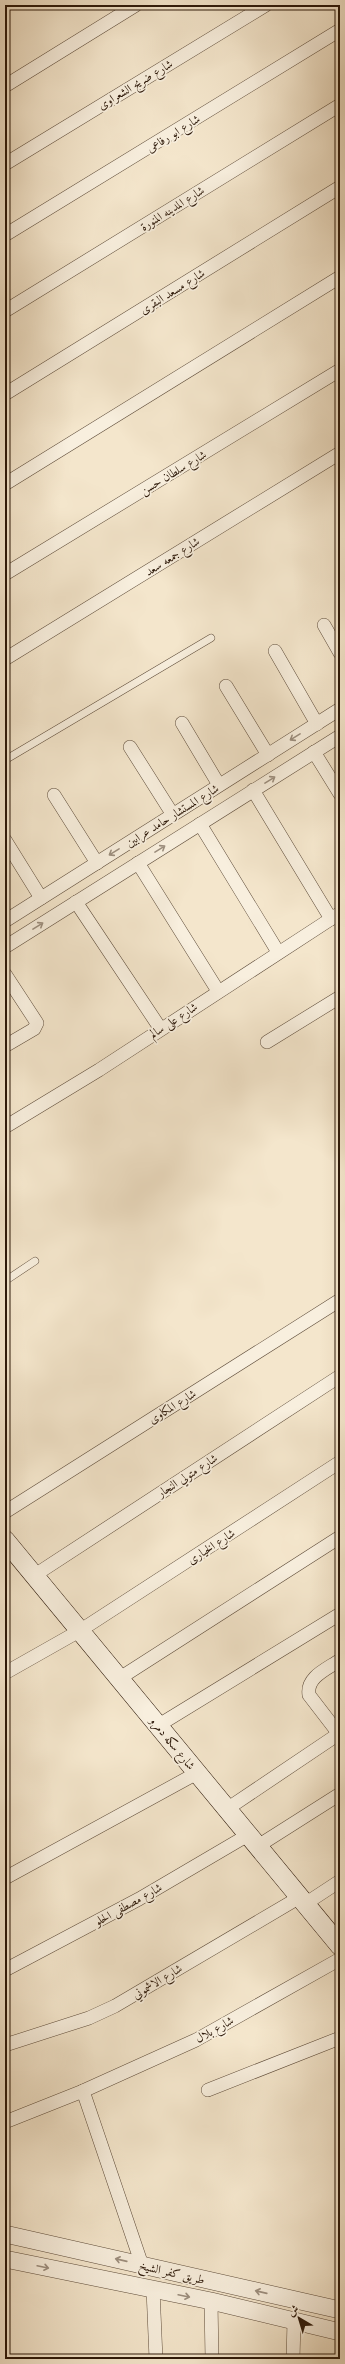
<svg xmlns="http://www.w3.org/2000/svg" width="345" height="2364" viewBox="0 0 345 2364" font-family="'Libre Caslon Text',Amiri,serif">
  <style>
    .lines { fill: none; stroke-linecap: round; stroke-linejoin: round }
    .service-casing { stroke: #5e4c3a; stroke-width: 8 }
    .minor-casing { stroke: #5e4c3a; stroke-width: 14 }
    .tertiary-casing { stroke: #5e4c3a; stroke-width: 18 }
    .secondary-casing { stroke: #2c1809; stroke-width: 20 }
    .service { stroke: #f8efde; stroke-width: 7 }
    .minor { stroke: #f8efde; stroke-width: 13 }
    .tertiary { stroke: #f8efde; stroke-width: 17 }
    .secondary { stroke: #f8efde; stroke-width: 19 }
    .oneway { stroke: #9c8e7e }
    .labels { text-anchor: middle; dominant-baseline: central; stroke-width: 3.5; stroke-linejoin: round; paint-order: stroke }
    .street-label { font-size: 12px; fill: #2c1809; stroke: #f8efde }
  </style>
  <rect width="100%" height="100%" fill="#f4e6cc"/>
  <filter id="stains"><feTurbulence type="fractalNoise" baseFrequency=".005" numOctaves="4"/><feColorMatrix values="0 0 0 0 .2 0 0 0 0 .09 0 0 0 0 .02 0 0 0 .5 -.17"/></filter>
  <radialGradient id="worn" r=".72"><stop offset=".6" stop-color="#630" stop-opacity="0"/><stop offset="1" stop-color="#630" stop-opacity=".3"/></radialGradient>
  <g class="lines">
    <defs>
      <g id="service">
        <polyline points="5,760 211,638"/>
        <polyline points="5,1281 35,1261"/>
      </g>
      <g id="minor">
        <polyline points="5,86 136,5"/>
        <polyline points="5,164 266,5"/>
        <polyline points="5,235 340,30"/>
        <polyline points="5,311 340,105"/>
        <polyline points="5,394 340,187"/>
        <polyline points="5,484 340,277"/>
        <polyline points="5,574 340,370"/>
        <polyline points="324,625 340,653"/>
        <polyline points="275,651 317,724"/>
        <polyline points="5,659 340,453"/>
        <polyline points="226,686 268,755"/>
        <polyline points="182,723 219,785"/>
        <polyline points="130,747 173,815"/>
        <polyline points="314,752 340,794"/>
        <polyline points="253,790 331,919"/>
        <polyline points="54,795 97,863"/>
        <polyline points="200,824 278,952"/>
        <polyline points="5,840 41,898"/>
        <polyline points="138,863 218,991"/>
        <polyline points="76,902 160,1028"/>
        <polyline points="5,921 340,709"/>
        <polyline points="5,947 340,736"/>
        <polyline points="5,974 37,1023 34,1029 5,1046"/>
        <polyline points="267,1042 340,997"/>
        <polyline points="5,1127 99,1070 340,913"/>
        <polyline points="5,1512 340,1300"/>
        <polyline points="35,1575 340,1376"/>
        <polyline points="5,1673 81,1630 340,1462"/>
        <polyline points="120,1678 340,1537"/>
        <polyline points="159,1725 340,1614"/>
        <path d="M 339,1734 L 309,1695 C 306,1677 327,1669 340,1660"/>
        <polyline points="227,1809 340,1733"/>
        <polyline points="258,1846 340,1794"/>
        <polyline points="5,1878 197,1773"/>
        <polyline points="305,1904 340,1881"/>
        <polyline points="5,1970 139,1899 248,1835"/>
        <polyline points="5,2045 89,2018 115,2006 300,1897"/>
        <polyline points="208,2090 340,2038"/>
        <polyline points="83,2091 142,2265"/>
        <polyline points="5,2122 83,2091 196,2040 340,1959"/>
        <polyline points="153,2289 156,2359"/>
        <polyline points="211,2301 212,2359"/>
        <polyline points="293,2359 294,2321"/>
      </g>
      <g id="tertiary">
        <polyline points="5,2234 340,2310"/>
        <polyline points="5,2259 211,2301 340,2332"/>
      </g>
      <polyline id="secondary" points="5,1540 340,1946"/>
    </defs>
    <use href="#service" class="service-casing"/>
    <use href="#minor" class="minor-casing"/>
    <use href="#tertiary" class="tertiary-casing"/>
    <use href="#secondary" class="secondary-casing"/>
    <use href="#service" class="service"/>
    <use href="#minor" class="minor"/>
    <use href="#tertiary" class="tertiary"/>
    <use href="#secondary" class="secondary"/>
  </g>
  <defs><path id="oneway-shaft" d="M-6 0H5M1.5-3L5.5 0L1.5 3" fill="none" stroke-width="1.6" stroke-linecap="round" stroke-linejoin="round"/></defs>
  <g class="oneway">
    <use href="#oneway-shaft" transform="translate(295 737) rotate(148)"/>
    <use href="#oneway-shaft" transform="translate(270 780) rotate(-32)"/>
    <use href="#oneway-shaft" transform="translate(160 849) rotate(-32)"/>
    <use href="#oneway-shaft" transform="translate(114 852) rotate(148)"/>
    <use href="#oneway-shaft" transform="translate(38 926) rotate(-32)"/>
    <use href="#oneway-shaft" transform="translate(121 2260) rotate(-167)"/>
    <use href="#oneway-shaft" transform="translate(43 2267) rotate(12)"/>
    <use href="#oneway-shaft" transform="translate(261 2292) rotate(-167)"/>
    <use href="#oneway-shaft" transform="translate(184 2296) rotate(12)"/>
  </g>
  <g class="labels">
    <g class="street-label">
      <text transform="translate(135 84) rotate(-31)">شارع ضريح الشعراوى</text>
      <text transform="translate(173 133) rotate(-32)">شارع ابو رفاعى</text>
      <text transform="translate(172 208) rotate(-32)">شارع المدينه المنورة</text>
      <text transform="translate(172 291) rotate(-32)">شارع مسعد البقرى</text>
      <text transform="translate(173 472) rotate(-31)">شارع سلطان حسن</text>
      <text transform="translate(172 556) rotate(-32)">شارع جمعه سعد</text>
      <text transform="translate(172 815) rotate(-32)">شارع المستشار حامد عرابين</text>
      <text transform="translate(173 1020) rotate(-33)">شارع على سالم</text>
      <text transform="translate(172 1406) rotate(-32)">شارع المكاوى</text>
      <text transform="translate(187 1475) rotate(-33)">شارع متولي النجار</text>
      <text transform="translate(211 1546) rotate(-33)">شارع الخيارى</text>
      <text transform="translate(173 1743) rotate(51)">شارع سكه دمرو</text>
      <text transform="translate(128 1904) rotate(-29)">شارع مصطفى الحلو</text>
      <text transform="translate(157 1981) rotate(-31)">شارع الاشموني</text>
      <text transform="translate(214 2029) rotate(-29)">شارع بلال</text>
      <text transform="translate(172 2272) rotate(13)">طريق كفر الشيخ</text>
    </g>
  </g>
  <rect width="345" height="2364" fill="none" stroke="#f4e6cc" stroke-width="20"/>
  <rect x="6" y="6" width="333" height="2352" fill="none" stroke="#2c1809" stroke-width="2"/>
  <rect x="10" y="10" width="325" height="2344" fill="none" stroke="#2c1809"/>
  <g transform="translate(299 2318) rotate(322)" stroke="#f8efde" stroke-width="3" paint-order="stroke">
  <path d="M0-3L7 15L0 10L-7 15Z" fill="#2c1809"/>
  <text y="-6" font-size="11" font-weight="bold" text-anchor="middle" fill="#2c1809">ش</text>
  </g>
  <rect width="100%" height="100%" filter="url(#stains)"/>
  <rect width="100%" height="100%" fill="url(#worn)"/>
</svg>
